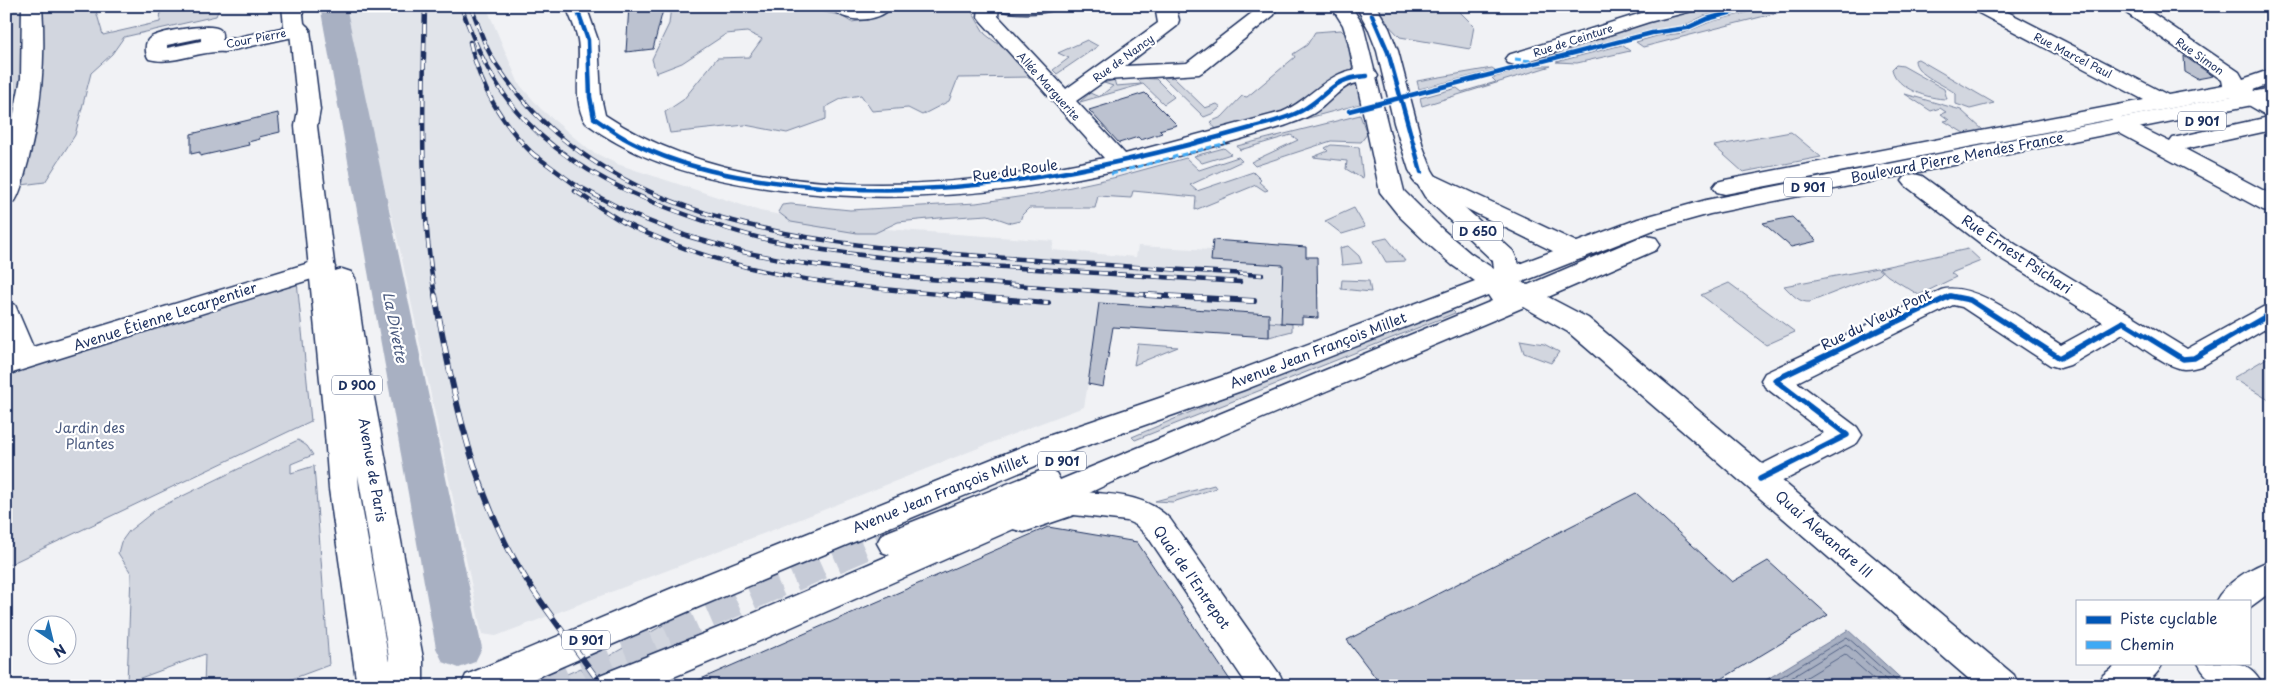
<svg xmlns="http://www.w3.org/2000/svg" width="2278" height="692" viewBox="0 0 2278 692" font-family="'Playpen Sans',sans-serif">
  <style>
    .built { fill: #e1e4ea }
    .green { fill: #d2d6df; stroke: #76829e }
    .water { fill: #a8b0c2; stroke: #707c9a }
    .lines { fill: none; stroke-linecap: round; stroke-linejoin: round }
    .shore { stroke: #536386; stroke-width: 1 }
    .river { fill: #a8b0c2; fill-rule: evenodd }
    .building { fill: #bcc2d0; stroke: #1b2f5e }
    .major-tunnel { stroke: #c6cbd7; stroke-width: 31; stroke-dasharray: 31 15; stroke-linecap: butt }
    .minor-casing { stroke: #1b2f5e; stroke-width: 3 }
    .major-casing { stroke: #1b2f5e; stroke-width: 3 }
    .minor { fill: #fff; fill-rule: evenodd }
    .major { fill: #fff; fill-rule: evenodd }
    .rail-far1-casing { stroke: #1b2f5e; stroke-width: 4.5 }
    .rail-casing { stroke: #1b2f5e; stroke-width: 6 }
    .rail-far1 { stroke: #fff; stroke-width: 3; stroke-dasharray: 9; stroke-linecap: butt }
    .rail { stroke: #fff; stroke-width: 4.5; stroke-dasharray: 12; stroke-linecap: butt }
    .quiet { stroke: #3fa9f5; stroke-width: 3; stroke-dasharray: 6 3; stroke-linecap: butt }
    .cycleway-far1-casing { stroke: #fff; stroke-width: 7 }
    .cycleway-casing { stroke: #fff; stroke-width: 9 }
    .cycleway-far1 { stroke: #0057b8; stroke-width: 4.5 }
    .cycleway { stroke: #0057b8; stroke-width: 5.5 }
    .labels { text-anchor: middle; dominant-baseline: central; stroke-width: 4.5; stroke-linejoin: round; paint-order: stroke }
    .far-street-label { font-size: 11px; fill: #1b2f5e; stroke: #fff }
    .shield { fill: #fff; stroke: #5f6d8e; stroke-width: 1 }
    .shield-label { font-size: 12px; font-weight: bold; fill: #1b2f5e }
    .street-label { font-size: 14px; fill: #1b2f5e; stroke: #fff }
    .park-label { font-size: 14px; fill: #49597e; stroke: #fff }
    .water-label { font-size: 15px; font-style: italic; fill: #4c5c81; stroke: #fff }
  </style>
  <rect width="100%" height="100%" fill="#f1f2f5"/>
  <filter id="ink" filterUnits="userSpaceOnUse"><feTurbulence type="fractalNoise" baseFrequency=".02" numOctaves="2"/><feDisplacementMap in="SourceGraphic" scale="10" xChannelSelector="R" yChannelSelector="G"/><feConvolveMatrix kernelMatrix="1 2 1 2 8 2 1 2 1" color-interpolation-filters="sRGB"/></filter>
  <g filter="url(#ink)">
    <polygon class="built" points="345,6 486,6 519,84 541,109 589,150 617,164 760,211 806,220 872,228 1054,241 1052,250 1136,257 1138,246 1212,250 1213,240 1272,244 1306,257 1317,257 1317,273 1303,317 1302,324 1269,322 1269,337 1098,326 1084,407 1036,425 778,528 496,636 482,634 400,250 373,140"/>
    <g class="green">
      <polygon points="6,6 97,6 96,11 103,35 160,22 161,6 220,6 216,16 124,37 112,54 91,73 75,135 45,182 6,187"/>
      <polygon points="671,6 792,6 840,15 851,22 868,20 885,14 897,6 965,6 971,10 985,34 1021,62 1032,77 958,78 949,101 922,115 908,108 872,111 861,95 843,98 826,107 826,119 787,133 745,125 670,133 665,112 683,100 717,58 749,57 762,39 747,32 726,34 682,63 656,73 652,59 669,24"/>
      <polygon points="1383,6 1454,6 1474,26 1470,49 1400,37 1378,14"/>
      <polygon points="1706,6 1744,6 1704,16 1681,27 1652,30 1535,60 1527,57"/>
      <polygon points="1771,6 1804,6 1643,47 1636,42 1657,36 1684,33 1710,22"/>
      <polygon points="1341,30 1350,38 1364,103 1286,124 1218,131 1210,122 1222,117 1242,96 1247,97 1295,57 1293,54 1307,45 1315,32"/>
      <polygon points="1087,40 1098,46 1057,74 1053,70 1069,58 1058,53"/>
      <polygon points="1622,45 1630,51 1577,63 1556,62"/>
      <path d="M 1918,59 L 1994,103 L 1970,109 L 1956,104 L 1956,94 C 1946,85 1915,75 1915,60 Z"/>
      <path d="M 1896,65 L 1903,66 L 1944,89 L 1947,99 C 1929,99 1896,89 1892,69 Z"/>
      <polygon points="1535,66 1551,66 1422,106 1420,98 1457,88 1462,92 1496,82 1492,78"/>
      <polygon points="1492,68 1495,70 1419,89 1417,81"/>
      <polygon points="1173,77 1205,108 1217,104 1221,107 1214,113 1204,117 1164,78"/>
      <polygon points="1138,78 1156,79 1174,97 1164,104 1143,84 1080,102 1090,93 1099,97 1113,86 1104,83 1114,80 1116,86 1141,84"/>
      <polygon points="1905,94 1961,110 1983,130 1967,135 1944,121 1949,120 1941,114 1946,112 1940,108 1931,111"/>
      <polygon points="1360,115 1367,134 1361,142 1331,141 1255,166 1251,162 1298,140 1291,135 1240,150 1237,146"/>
      <polygon points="1791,132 1821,157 1743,172 1714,146"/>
      <polygon points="1331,145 1359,147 1363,179 1346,169 1347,161 1313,157 1328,151 1325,148"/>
      <polygon points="1224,148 1231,154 1202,163 1194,156"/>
      <polygon points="1238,157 1242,161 1190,185 1197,191 1253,172 1261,180 1259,182 1268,190 1265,191 1256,185 1195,210 1196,197 1133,191 1131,198 1098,196 1095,208 1029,208 1022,215 1020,221 1011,223 988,215 939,218 898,222 875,233 857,233 791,222 778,212 782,205 791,204 850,210 976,203 1039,194 1117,177 1186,158 1199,170"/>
      <polygon points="1354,208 1365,227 1342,234 1325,221"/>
      <polygon points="1387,238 1405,261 1386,262 1374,241"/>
      <polygon points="1348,246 1359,256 1362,263 1342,265 1340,248"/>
      <polygon points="1968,249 1981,261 1951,273 1956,277 1919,295 1888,276 1879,268"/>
      <path d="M 1877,268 L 1882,272 L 1879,275 L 1810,302 C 1799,303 1792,294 1784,286 Z"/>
      <polygon points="1342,280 1369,281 1371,292 1341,289"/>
      <polygon points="297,281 311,421 6,566 6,374"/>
      <polygon points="1729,283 1795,332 1766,345 1701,295"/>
      <polygon points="1449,307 1455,313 1135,440 1132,437 1233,394"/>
      <polygon points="1269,322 1292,324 1292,331 1269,337"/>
      <polygon points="1520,340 1544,344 1559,352 1551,363 1524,353"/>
      <polygon points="1138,344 1178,347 1134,365"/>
      <polygon points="2272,355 2272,402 2233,378"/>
      <polygon points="298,440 307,446 313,455 291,464 291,473 314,466 329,665 273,686 204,686 205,654 127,683 131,573 118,553 121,542 129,531 158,508"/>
      <polygon points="1214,485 1216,488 1173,502 1155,501"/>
      <polygon points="672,620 680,644 611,674 604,659"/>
      <polygon points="581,668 592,683 585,686 539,686"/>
    </g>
    <polygon class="water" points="1848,630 1909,686 1756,686"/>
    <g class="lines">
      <g class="shore">
        <polyline points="1766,686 1847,637 1902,686"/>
        <polyline points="1778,686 1846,644 1893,686"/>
        <polyline points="1792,686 1845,654 1882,686"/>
      </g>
      <polygon class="river" points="320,6 346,6 482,648 475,662 459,668 443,662 436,648"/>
    </g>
    <g class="building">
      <polygon points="629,6 664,6 653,49 626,52"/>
      <polygon points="2184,56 2213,76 2197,79 2185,72"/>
      <polygon points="1145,93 1177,125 1159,130 1162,133 1141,140 1138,137 1119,143 1089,110"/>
      <polygon points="278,113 280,132 259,137 260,139 248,142 249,145 200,156 200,152 191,154 191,134"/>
      <polygon points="1792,217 1817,241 1791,247 1763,223"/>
      <polygon points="1213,240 1306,247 1306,257 1317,257 1318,318 1302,317 1302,324 1281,323 1283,265 1211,261"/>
      <polygon points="1099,303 1269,314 1269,337 1113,327 1103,387 1088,384"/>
      <polygon points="1636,493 1732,582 1768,561 1828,615 1710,686 1382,686 1347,640"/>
      <polygon points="1048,527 1137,542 1234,686 685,686"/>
    </g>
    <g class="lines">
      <polyline class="major-tunnel" points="539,686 888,535"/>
      <defs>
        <g id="minor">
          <path d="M 22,6 L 42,6 C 46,59 41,110 28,162 C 24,175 22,190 15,201 L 6,203 L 6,155 L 21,78 Z"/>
          <path d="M 566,6 L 586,6 L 598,40 L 601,97 L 605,115 C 741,206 950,192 1104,158 L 981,21 L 978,17 L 979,6 L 999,6 L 998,16 L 1066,89 L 1158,23 L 1155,6 L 1175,6 L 1179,20 L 1177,26 L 1125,66 L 1187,63 L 1257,9 L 1257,6 L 1277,6 L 1274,15 L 1207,69 L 1199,74 L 1106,80 L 1076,101 L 1125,154 L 1282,112 C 1315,98 1333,61 1375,71 L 1378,76 L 1375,81 C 1367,82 1358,82 1350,85 C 1339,90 1331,100 1321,108 C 1310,117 1298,121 1284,126 C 1125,175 963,210 796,192 C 735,185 671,173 617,143 C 606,137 596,130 586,123 C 571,101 582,65 578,40 C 576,29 570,17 566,6 Z"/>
          <path d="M 830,6 L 892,6 C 879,24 842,24 830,6 Z"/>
          <polygon points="1664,6 1699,6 1696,10 1649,22 1522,63 1515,65 1508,63 1505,59 1508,55"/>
          <path d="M 1970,6 L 1996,6 L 2168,95 L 2223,85 L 2222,80 L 2122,10 L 2119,6 L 2142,6 L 2239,72 L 2243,79 L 2272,69 L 2272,83 L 2253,90 L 2272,101 L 2272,130 L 2185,149 L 2272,195 L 2272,212 L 2263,210 L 2112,129 L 2109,124 L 2112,119 L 1725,194 L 1717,192 L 1713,187 L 1717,182 L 1725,180 L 2144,100 L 1973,10 ZM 2233,96 L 2269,117 L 2173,138 L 2170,142 L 2121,118 Z"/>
          <path d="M 300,24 L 307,26 L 310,30 L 307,34 L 224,52 C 199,50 173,66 149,59 C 145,54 144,42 150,38 C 158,31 211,23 219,29 C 223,31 222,36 222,40 L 224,40 ZM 201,38 L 201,41 L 167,48 L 167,45 Z"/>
          <polygon points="1424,172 1432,174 1585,246 1589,252 1585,258 1576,260 1567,258 1416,184 1412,179 1416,174"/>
          <path d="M 1914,174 L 1922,176 L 2015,244 L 2187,349 L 2263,307 L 2272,304 L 2272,325 L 2204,365 C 2198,367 2191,369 2184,369 C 2168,368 2137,344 2123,334 L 2070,365 L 2060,368 L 2050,365 L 1962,307 L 1953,305 L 1797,382 L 1857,427 L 1862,435 L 1857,443 L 1771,487 L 1760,491 L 1749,487 L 1745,479 L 1749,471 L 1824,433 L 1765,387 L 1761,380 L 1765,373 L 1941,290 C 1975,280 2032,327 2061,345 L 2103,322 L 1997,256 L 1906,186 L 1902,181 L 1906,176 Z"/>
          <polygon points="322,259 331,261 335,267 331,273 6,375 6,355 8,354 6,349 6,302 15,305 33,347"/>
          <path d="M 1074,491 C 1110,495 1143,492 1170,519 L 1280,675 L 1285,686 L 1248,686 L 1148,537 L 1136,525 L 1127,521 L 1074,515 L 1024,532 L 1013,529 L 1008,520 L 1013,511 Z"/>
          <path d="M 2272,560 L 2272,591 L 2249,608 L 2249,601 L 2216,601 C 2225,583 2253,566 2272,560 Z"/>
          <path d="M 2119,663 L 2163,663 C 2149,692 2126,686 2098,686 L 2103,675 Z"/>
          <path d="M 2198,663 C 2226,663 2250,656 2263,686 C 2235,686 2212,692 2198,663 Z"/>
        </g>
        <g id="major">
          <path d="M 282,6 L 302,6 L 304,23 L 310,30 L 320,110 L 317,126 L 335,271 L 342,269 L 351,272 L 355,278 L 366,355 L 423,658 L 423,686 L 357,686 L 329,489 L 324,421 L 295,126 L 298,110 L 290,32 L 284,26 ZM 358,475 L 389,658 L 389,662 L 359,489 Z"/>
          <path d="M 996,6 L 1057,6 L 1054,10 C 1038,14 1015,14 999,10 Z"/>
          <polygon points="1331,6 1351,6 1363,25 1404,191 1443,230 1470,253 1494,269 1493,261 1425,197 1409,170 1394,123 1377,51 1368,28 1356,6 1376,6 1389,28 1398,51 1423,147 1432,170 1443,188 1513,251 1519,264 1638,219 1706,200 2272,88 2272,101 1710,214 1656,229 1522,282 1528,285 1638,238 1647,236 1656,238 1660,244 1656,250 1548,297 1588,318 2014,675 2019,686 1977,686 1568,332 1524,307 1112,482 1016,528 762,640 652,686 595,686 600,675 738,620 890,555 882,552 877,543 882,534 1045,469 1056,473 1060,480 1492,301 1488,295 1244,390 1071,451 694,609 517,686 461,686 466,675 670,589 1051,435 1224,376 1475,281 1452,265 1425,241 1399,216 1380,192 1348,41 1343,25"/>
        </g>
      </defs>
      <use href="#minor" class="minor-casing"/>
      <use href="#major" class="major-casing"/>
      <use href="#minor" class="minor"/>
      <use href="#major" class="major"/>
      <defs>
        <g id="rail-far1">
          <path d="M 425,6 C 423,103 419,200 435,296"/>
          <path d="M 461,6 C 476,48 494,88 526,121 C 567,164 621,191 676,211 C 706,222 737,233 769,240 C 851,258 936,262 1019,268 C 1093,273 1166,277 1240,282"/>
          <path d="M 471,6 C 479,27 485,49 498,67 C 605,231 832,246 1008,258 C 1093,264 1177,270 1262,275"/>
          <path d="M 470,42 C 480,88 502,124 536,157"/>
          <polyline points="532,153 574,184 633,215 687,236 743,252 800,263 915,278 1164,296"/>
          <path d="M 575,191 C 591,201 607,213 623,222 C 633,228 644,232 654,236 C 751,279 859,288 963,296"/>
        </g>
        <g id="rail">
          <path d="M 435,295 C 450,379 467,465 505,542 C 531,594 569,638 602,686"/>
          <polyline points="948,295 1048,303"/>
          <polyline points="1146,295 1254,301"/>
        </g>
      </defs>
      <use href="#rail-far1" class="rail-far1-casing"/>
      <use href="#rail" class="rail-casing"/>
      <use href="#rail-far1" class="rail-far1"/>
      <use href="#rail" class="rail"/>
      <g class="quiet">
        <polyline points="1515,59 1531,61"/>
        <polyline points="1111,174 1226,143"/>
      </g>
      <defs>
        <g id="cycleway-far1">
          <path d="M 576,6 L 588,40 L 590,97 L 594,118 C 604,125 614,132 624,138 C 678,168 740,179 800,185 C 955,202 1102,170 1251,128 C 1268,123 1286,119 1301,111 C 1329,96 1330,78 1367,76"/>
          <polyline points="1372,15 1388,52 1421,172"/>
          <polyline points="1349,111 1652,33 1687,28 1707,19 1755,6"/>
          <polyline points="1949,296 1951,296"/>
        </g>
        <polyline id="cycleway" points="1760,479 1847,435 1775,380 1950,296 1970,300 2060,358 2123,322 2183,359 2194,358 2272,313"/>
      </defs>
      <use href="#cycleway-far1" class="cycleway-far1-casing"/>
      <use href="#cycleway" class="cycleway-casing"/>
      <use href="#cycleway-far1" class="cycleway-far1"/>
      <use href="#cycleway" class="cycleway"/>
    </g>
  </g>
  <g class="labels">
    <g class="far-street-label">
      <text transform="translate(256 38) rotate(-11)">Cour Pierre</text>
      <text transform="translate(1573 40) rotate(-18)">Rue de Ceinture</text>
      <text transform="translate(2073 55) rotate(27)">Rue Marcel Paul</text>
      <text transform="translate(2200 56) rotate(35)">Rue Simon</text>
      <text transform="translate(1123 58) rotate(-36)">Rue de Nancy</text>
      <text transform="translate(1049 86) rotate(48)">Allée Marguerite</text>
    </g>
    <g class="shield">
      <rect x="2178" y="111.5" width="48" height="19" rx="4"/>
      <rect x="1784" y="177.5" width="48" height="19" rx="4"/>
      <rect x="1453" y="221.5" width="50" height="19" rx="4"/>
      <rect x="332" y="375.5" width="50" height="19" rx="4"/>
      <rect x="1038" y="451.5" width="48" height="19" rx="4"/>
      <rect x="562" y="630.5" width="48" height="19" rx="4"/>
    </g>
    <g class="shield-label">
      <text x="2202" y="121">D 901</text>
      <text x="1808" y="187">D 901</text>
      <text x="1478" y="231">D 650</text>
      <text x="357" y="385">D 900</text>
      <text x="1062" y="461">D 901</text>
      <text x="586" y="640">D 901</text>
    </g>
    <g class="street-label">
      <text transform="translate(1957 157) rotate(-11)">Boulevard Pierre Mendes France</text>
      <text transform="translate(1015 170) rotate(-8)">Rue du Roule</text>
      <text transform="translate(2017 254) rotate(34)">Rue Ernest Psichari</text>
      <text transform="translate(165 316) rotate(-18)">Avenue Étienne Lecarpentier</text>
      <text transform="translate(1876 319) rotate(-26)">Rue du Vieux Pont</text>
      <text transform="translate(1318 350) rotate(-21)">Avenue Jean François Millet</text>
      <text transform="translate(373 470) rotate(80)">Avenue de Paris</text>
      <text transform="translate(940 493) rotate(-22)">Avenue Jean François Millet</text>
      <text transform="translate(1824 534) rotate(41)">Quai Alexandre III</text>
      <text transform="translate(1192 577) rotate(55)">Quai de l'Entrepot</text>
    </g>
    <g class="park-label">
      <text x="90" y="427">Jardin des<tspan x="90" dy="16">Plantes</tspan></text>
    </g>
    <g class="water-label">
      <text transform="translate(396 327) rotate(79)">La Divette</text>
    </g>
  </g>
  <rect width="2278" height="692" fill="none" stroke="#fff" stroke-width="25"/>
  <rect x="12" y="12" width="2253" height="667" fill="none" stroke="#1b2f5e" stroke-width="2" filter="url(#ink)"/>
  <rect x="2076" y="600" width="175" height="65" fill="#ffffff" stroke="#a4acbf"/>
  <rect x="2086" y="616" width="25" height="8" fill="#0057b8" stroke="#a4acbf"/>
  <text x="2120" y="624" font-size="15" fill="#1b2f5e">Piste cyclable</text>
  <rect x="2086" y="641" width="25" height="8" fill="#3fa9f5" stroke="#a4acbf"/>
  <text x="2120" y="650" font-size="15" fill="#1b2f5e">Chemin</text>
  <g transform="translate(52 640) rotate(145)"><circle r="24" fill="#ffffff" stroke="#a4acbf"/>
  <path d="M0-4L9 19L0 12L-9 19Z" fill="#1f6fb2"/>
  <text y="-8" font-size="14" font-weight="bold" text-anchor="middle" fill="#1b2f5e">N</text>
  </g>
</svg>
